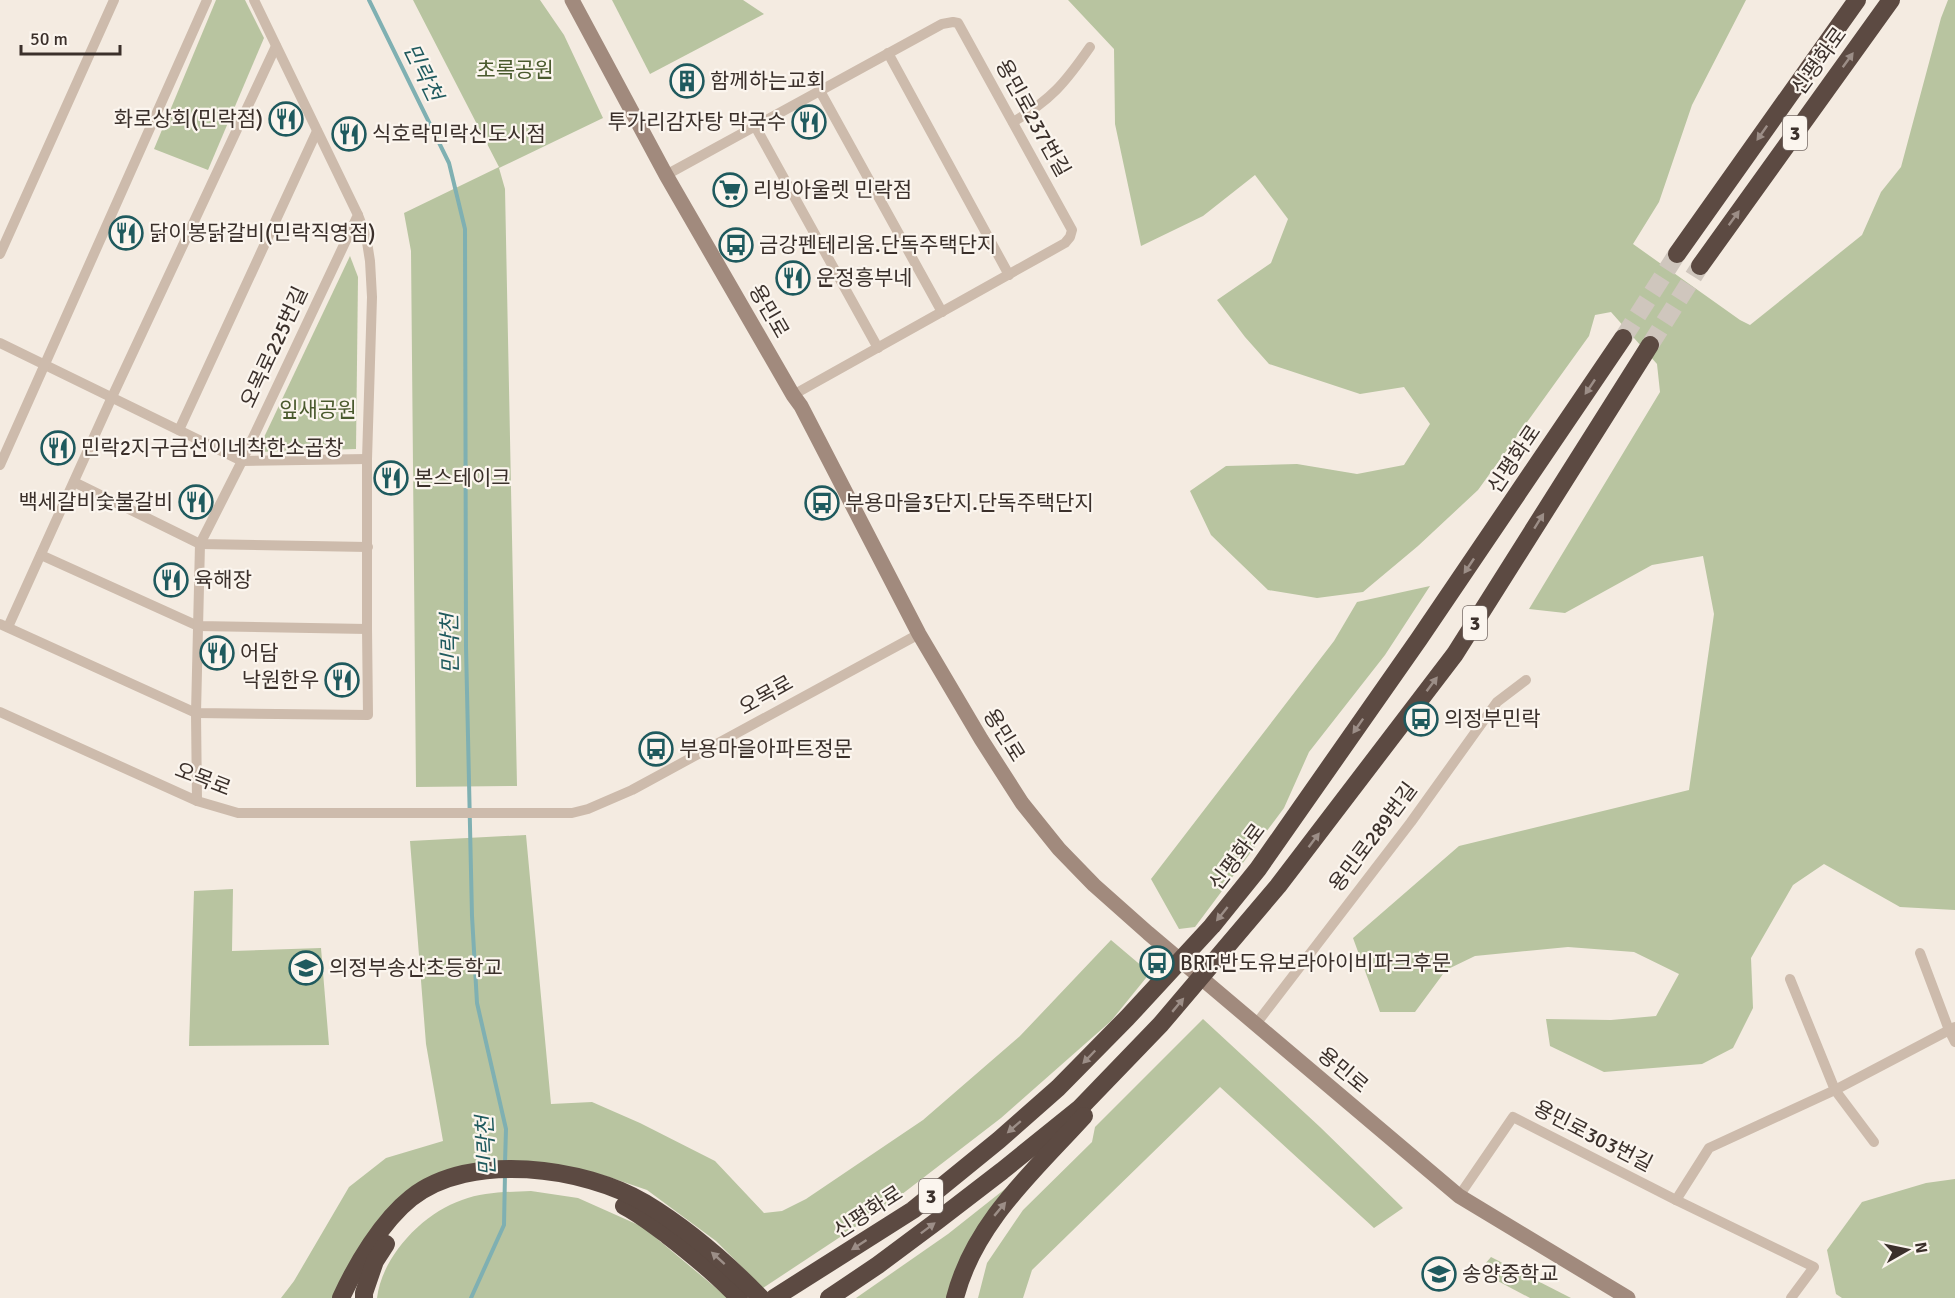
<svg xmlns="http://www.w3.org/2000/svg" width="1955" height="1298" viewBox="0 0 1955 1298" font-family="Signika,'Noto Sans KR',sans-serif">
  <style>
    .green { fill: #b8c4a0 }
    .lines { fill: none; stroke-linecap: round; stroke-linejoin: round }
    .stream { stroke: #7fb0b2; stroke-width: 4 }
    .highway-tunnel { stroke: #cfc6bd; stroke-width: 18; stroke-dasharray: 18 9; stroke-linecap: butt }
    .street { stroke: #cdbbac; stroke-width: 10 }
    .secondary { stroke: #a18a7d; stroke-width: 15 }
    .highway { stroke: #5c4a42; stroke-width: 18 }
    .oneway { fill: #9c8e87 }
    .labels { text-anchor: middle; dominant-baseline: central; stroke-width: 4.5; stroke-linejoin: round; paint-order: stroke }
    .shield { fill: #fbf5ee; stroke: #756b66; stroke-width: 1.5 }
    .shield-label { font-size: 20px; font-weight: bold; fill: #3b302b }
    .street-label { font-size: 21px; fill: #3b302b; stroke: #fbf5ee }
    .park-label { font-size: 21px; fill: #4a5a2e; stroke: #fbf5ee }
    .poi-label { font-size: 21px; fill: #3b302b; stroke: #fbf5ee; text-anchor: start }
    .water-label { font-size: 22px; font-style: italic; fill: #1f5a5e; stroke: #fbf5ee }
  </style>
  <rect width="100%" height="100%" fill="#f4ebe1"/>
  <g class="green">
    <polygon points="216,0 245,0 264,38 208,170 154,149"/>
    <polygon points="413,0 540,0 564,35 603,118 499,168 505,189 517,786 416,787 411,251 404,213 499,167"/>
    <polygon points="612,0 743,0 764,14 650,74"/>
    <polygon points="1068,0 1746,0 1692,105 1659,202 1633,244 1740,320 1750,325 1862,235 1881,192 1901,167 1941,18 1948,0 1955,0 1955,910 1900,907 1824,864 1793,885 1751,958 1753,1008 1733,1048 1702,1064 1604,1072 1550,1046 1546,1019 1611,1020 1656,1016 1679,974 1634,952 1568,947 1475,956 1446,970 1415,1012 1380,1012 1353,938 1459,846 1689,790 1714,614 1703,556 1652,565 1565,613 1529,609 1660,392 1657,364 1611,312 1595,315 1589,336 1478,490 1418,546 1363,592 1317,598 1268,590 1211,535 1190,491 1226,466 1297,464 1357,474 1404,465 1430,424 1404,387 1360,394 1269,364 1245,337 1217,300 1271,263 1288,219 1255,175 1203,216 1141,246 1115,124 1114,49"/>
    <polygon points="350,256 358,277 356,449 257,452"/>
    <polygon points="1430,586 1385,655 1309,752 1284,808 1195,927 1179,929 1151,879 1334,641 1357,602"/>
    <polygon points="526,835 551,1104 592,1102 640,1123 715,1161 764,1213 782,1211 806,1199 923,1120 1020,1036 1111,940 1150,973 1111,1021 1001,1118 884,1208 763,1288 716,1241 647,1190 606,1176 564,1167 435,1180 333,1298 281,1298 294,1281 349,1187 386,1158 443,1141 426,1044 410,841"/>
    <polygon points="233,889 232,951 321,948 329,1045 189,1046 194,891"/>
    <polygon points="1203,1019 1320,1127 1403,1208 1374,1228 1220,1087 1032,1270 1023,1298 978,1298 987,1263 1023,1210 1092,1142 1095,1127"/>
    <polygon points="1955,1179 1955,1298 1842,1298 1836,1294 1827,1250 1862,1202 1926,1183"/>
    <polygon points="1015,1181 951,1298 856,1298 948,1234"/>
    <path d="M 531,1191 L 578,1198 L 643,1227 L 728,1298 L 377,1298 C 382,1256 423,1213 462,1200 C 484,1192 507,1192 531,1191 Z"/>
    <polygon points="1491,1257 1571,1298 1530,1298 1479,1271"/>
  </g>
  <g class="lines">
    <g class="stream">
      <polyline points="369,0 449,163 465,229 466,647 472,916 477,1003 506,1129 505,1163"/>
      <polyline points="471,1298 504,1225 505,1174"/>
    </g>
    <g class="highway-tunnel">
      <polyline points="1623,338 1677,254"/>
      <polyline points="1650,345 1700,266"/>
    </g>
    <g class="street">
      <polyline points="888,53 1009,275"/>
      <polyline points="820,91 942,312"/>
      <path d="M 1013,122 C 1051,100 1065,83 1090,47"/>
      <polyline points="755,126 878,348"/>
      <polyline points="666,175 942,24 953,22 958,23 1072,230 1070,237 1065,243 793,395"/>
      <polyline points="0,254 114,0"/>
      <polyline points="0,343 242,461 367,459"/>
      <polyline points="179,430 317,131"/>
      <polyline points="0,465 207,0"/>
      <polyline points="74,482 200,544 368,547"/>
      <polyline points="41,555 198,626 367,629"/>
      <polyline points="0,624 196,713 368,715 367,629 367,459 372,297 370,261 366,236 358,215"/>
      <polyline points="8,627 112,397 276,46"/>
      <polyline points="0,712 197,801 238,813 572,813 588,809 632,790 919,634"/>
      <polyline points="197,801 196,713 200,544 242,461 358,215 254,0"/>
      <polyline points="1920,953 1949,1030 1955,1042"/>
      <polyline points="1790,979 1835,1090 1874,1142"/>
      <polyline points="1256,1024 1411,822 1497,702 1526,680"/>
      <polyline points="1459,1196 1513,1117 1676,1200 1709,1148 1835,1090 1955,1027"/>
      <polyline points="1676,1200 1814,1267 1791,1298"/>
    </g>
    <polyline class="secondary" points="572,0 666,175 793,395 801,406 919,634 981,739 1022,803 1059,849 1094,885 1148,933 1459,1196 1628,1298"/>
    <g class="highway">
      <polyline points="1677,254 1857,0"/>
      <polyline points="1700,266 1891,0"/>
      <path d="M 624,1206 C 640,1214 653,1225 667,1235 C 693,1255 717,1275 739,1298"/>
      <path d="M 341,1298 C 356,1265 382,1221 411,1198 C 470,1151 584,1167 645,1203 C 688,1229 726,1262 761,1298"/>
      <polyline points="364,1298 364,1293 375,1261 386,1244"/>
      <polyline points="774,1298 913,1210 999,1140 1058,1088 1127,1018 1212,926 1258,869 1419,639 1623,338"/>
      <polyline points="829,1298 878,1265 937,1221 1002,1171 1080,1108 1161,1024 1278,886 1455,654 1650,345"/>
      <path d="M 955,1298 C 974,1223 1034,1171 1084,1116"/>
    </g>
  </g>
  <defs><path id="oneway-solid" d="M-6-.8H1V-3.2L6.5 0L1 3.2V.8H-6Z" transform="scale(1.5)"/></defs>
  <g class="oneway">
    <use href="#oneway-solid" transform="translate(1848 60) rotate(-54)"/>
    <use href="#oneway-solid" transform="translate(1762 133) rotate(125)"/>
    <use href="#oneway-solid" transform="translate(1734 218) rotate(-54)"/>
    <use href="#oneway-solid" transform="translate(1590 387) rotate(124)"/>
    <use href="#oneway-solid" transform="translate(1539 521) rotate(-58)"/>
    <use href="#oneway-solid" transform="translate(1469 566) rotate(124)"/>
    <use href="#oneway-solid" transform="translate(1432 684) rotate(-53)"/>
    <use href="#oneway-solid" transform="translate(1358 726) rotate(125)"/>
    <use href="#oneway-solid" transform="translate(1314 840) rotate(-53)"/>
    <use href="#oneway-solid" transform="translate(1222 914) rotate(129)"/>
    <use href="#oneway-solid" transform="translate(1178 1005) rotate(-50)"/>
    <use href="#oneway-solid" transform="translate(1089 1057) rotate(134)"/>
    <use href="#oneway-solid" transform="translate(1014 1127) rotate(139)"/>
    <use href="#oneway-solid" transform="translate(1000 1209) rotate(-50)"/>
    <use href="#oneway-solid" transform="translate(928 1228) rotate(-37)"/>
    <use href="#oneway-solid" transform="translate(859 1245) rotate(147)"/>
    <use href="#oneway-solid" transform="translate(718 1258) rotate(-138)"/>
  </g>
  <defs>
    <symbol id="building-ring" viewBox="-11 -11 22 22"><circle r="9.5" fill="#fbf5ee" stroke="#1f5a5e" stroke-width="1.5"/><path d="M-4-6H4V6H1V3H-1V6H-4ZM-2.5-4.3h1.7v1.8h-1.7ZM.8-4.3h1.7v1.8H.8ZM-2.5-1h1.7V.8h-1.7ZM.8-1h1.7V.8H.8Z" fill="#1f5a5e"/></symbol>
    <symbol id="restaurant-ring" viewBox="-11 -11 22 22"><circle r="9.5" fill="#fbf5ee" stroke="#1f5a5e" stroke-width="1.5"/><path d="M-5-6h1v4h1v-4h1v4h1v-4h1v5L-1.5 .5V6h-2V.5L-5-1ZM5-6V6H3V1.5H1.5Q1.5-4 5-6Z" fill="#1f5a5e"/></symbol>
    <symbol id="supermarket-ring" viewBox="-11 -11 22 22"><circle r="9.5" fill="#fbf5ee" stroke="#1f5a5e" stroke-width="1.5"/><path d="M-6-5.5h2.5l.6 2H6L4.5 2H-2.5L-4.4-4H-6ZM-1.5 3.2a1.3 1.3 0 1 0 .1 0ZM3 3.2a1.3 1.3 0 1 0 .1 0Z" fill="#1f5a5e"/></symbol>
    <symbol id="bus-ring" viewBox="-11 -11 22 22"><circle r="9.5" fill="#fbf5ee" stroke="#1f5a5e" stroke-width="1.5"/><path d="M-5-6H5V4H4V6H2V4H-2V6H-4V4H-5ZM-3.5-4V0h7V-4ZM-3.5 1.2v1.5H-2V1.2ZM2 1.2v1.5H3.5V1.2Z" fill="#1f5a5e"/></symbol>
    <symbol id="school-ring" viewBox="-11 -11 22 22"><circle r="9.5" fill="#fbf5ee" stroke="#1f5a5e" stroke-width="1.5"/><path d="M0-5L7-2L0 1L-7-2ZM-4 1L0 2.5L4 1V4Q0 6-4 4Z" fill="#1f5a5e"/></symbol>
  </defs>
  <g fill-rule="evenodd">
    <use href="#building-ring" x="668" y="62" width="38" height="38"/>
    <use href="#restaurant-ring" x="267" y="100" width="38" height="38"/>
    <use href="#restaurant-ring" x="790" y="103" width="38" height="38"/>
    <use href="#restaurant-ring" x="330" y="115" width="38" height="38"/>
    <use href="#supermarket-ring" x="711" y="171" width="38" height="38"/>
    <use href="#restaurant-ring" x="107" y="214" width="38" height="38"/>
    <use href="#bus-ring" x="717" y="226" width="38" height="38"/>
    <use href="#restaurant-ring" x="774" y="259" width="38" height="38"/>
    <use href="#restaurant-ring" x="39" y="429" width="38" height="38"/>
    <use href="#restaurant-ring" x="372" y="459" width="38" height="38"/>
    <use href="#restaurant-ring" x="177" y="483" width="38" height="38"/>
    <use href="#bus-ring" x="803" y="484" width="38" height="38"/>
    <use href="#restaurant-ring" x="152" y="561" width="38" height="38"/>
    <use href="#restaurant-ring" x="198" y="634" width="38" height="38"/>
    <use href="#restaurant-ring" x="323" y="661" width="38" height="38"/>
    <use href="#bus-ring" x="1402" y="700" width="38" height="38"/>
    <use href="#bus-ring" x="637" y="730" width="38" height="38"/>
    <use href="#bus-ring" x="1138" y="944" width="38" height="38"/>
    <use href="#school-ring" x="287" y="949" width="38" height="38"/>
    <use href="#school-ring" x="1420" y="1255" width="38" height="38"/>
  </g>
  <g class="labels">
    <g class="shield">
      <rect x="1783" y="116" width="24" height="34" rx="4.5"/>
      <rect x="1463" y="606" width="24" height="34" rx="4.5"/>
      <rect x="919" y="1179" width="24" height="34" rx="4.5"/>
    </g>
    <g class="shield-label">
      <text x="1795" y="133">3</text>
      <text x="1475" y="623">3</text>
      <text x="931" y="1196">3</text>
    </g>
    <g class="street-label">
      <text transform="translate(1819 61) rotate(-54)">신평화로</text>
      <text transform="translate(1033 118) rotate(61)">용민로237번길</text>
      <text transform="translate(769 311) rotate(60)">용민로</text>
      <text transform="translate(274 347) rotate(-65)">오목로225번길</text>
      <text transform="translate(1514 459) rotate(-56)">신평화로</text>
      <text transform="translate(766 695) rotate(-29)">오목로</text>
      <text transform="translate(1004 735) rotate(58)">용민로</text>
      <text transform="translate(203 779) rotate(21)">오목로</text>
      <text transform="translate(1373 837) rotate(-53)">용민로289번길</text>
      <text transform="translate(1237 857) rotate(-53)">신평화로</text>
      <text transform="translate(1343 1070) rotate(40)">용민로</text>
      <text transform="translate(1593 1136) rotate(27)">용민로303번길</text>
      <text transform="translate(868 1212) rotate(-33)">신평화로</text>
    </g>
    <g class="park-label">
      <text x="515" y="70">초록공원</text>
      <text x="318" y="410">잎새공원</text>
    </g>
    <g class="poi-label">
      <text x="710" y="81">함께하는교회</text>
      <text x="263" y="119" text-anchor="end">화로상회(민락점)</text>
      <text x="786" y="122" text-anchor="end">투가리감자탕 막국수</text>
      <text x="372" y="134">식호락민락신도시점</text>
      <text x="753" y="190">리빙아울렛 민락점</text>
      <text x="149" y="233">닭이봉닭갈비(민락직영점)</text>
      <text x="759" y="245">금강펜테리움.단독주택단지</text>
      <text x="816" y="278">운정흥부네</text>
      <text x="81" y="448">민락2지구금선이네착한소곱창</text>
      <text x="414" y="478">본스테이크</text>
      <text x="173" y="502" text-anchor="end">백세갈비숯불갈비</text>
      <text x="845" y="503">부용마을3단지.단독주택단지</text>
      <text x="194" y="580">육해장</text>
      <text x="240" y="653">어담</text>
      <text x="319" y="680" text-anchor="end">낙원한우</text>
      <text x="1444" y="719">의정부민락</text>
      <text x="679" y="749">부용마을아파트정문</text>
      <text x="1180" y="963">BRT.반도유보라아이비파크후문</text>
      <text x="329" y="968">의정부송산초등학교</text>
      <text x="1462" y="1274">송양중학교</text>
    </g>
    <g class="water-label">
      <text transform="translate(423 72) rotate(64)">민락천</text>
      <text transform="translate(450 644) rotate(-91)">민락천</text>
      <text transform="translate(486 1146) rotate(-93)">민락천</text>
    </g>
  </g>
  <g transform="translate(1907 1250) rotate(81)" stroke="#fbf5ee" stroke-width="4.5" paint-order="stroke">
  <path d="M0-4.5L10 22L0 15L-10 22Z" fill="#3b302b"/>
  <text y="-9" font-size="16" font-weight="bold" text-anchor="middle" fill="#3b302b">N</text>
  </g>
  <path d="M21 45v9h99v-9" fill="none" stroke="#3b302b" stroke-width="3"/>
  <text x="30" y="45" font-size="18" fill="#3b302b" stroke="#fbf5ee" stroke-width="4.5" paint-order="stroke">50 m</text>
</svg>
